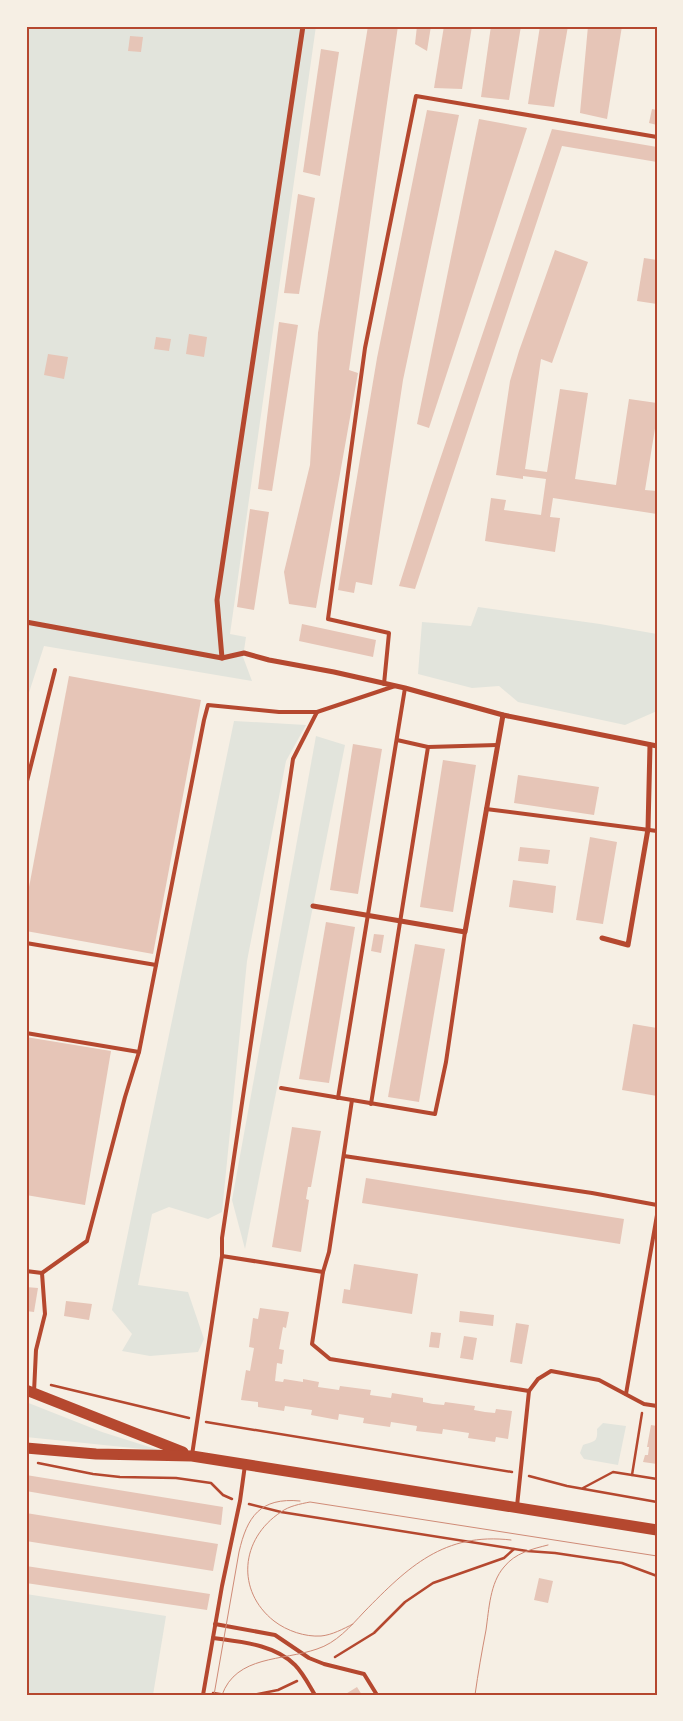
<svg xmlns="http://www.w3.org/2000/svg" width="683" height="1721" viewBox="0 0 683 1721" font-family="'PT Sans Narrow',sans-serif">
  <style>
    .green { fill: #e2e4dc }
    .building { fill: #e6c5b7 }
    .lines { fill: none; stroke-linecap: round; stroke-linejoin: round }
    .path { stroke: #b5482f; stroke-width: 2.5 }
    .service { stroke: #b5482f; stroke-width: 4 }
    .minor { stroke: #b5482f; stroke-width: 5 }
    .primary { stroke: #b5482f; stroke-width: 11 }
    .tram { stroke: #cf8b77; stroke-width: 1 }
    .neatline { fill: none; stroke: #b5482f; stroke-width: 2 }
  </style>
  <rect width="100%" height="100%" fill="#f6efe4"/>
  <g class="green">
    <polygon points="26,26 316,26 230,634 246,637 243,657 252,681 44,646 26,702"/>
    <polygon points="478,607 600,624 657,634 657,711 625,725 518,702 499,686 472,688 418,674 422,622 471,626"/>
    <polygon points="234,721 306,725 286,761 247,961 222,1212 208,1219 169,1207 152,1214 138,1285 188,1292 204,1339 198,1352 150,1356 122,1351 132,1334 112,1310"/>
    <polygon points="316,736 345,745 245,1249 232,1200"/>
    <polygon points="26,1402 102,1432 162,1451 26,1437"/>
    <path d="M 603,1423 L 626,1426 L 618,1465 L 584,1459 L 580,1453 L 583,1445 C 594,1441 598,1443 597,1429 Z"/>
    <polygon points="26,1594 166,1616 153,1695 26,1695"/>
  </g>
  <g class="building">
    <polygon points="368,26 398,26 349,370 358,373 316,608 289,604 284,572 310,465 318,333"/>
    <polygon points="417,26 431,26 427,51 415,44"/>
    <polygon points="444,26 472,26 462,89 434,88"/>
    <polygon points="491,26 521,26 509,100 481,97"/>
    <polygon points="540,26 568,26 554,107 528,104"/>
    <polygon points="588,26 622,26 607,119 580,113"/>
    <polygon points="130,36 143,37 141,52 128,51"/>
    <polygon points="321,49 339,52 320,176 303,172"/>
    <polygon points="652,109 657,110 657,125 649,123"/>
    <polygon points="427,110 459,115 403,380 372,585 356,582 354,593 338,590 377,358"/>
    <polygon points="479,119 527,128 429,428 417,424"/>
    <polygon points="552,129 657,147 657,162 562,146 415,589 399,586 431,486"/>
    <polygon points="298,194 315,198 299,294 284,293"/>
    <polygon points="555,250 588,262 552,363 541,359 525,469 547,472 560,389 588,393 575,479 616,485 629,399 657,403 657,416 645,490 657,491 657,514 553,498 550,517 560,518 555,552 485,541 491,498 506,500 504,510 541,515 546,479 523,476 523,479 496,475 510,381 519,351"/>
    <polygon points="644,258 657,260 657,304 637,301"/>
    <polygon points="279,322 298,325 272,491 258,489"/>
    <polygon points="189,334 207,337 204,357 186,354"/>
    <polygon points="156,337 171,339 169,351 154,349"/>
    <polygon points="48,354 68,357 64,379 44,375"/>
    <polygon points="250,509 269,512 254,610 237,607"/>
    <polygon points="302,624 376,640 373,657 299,641"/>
    <polygon points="69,676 201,700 153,954 26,931 26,903"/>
    <polygon points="353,744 382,749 358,894 330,890"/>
    <polygon points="443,760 476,765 453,912 420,907"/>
    <polygon points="518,775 599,787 594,815 514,803"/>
    <polygon points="590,837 617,842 603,924 576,920"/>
    <polygon points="520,847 550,850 548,864 518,861"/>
    <polygon points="513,880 556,886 553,913 509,907"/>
    <polygon points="326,922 355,927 329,1083 299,1079"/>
    <polygon points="374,934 384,935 381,953 371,951"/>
    <polygon points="415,944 445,949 419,1102 388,1097"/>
    <polygon points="633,1024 657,1028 657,1096 622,1090"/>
    <polygon points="26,1037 111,1051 85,1205 26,1195"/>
    <polygon points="292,1127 321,1131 311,1187 308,1187 306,1199 309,1200 301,1252 272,1247"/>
    <polygon points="366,1178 624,1219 620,1244 362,1203"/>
    <polygon points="354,1264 418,1274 412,1314 342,1303 344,1289 350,1290"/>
    <polygon points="26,1287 38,1288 34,1312 26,1311"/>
    <polygon points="66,1301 92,1304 89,1320 64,1316"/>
    <polygon points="260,1308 289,1312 286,1328 283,1327 279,1349 284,1350 282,1364 277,1363 275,1381 283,1382 284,1379 303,1382 303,1379 319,1382 318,1387 339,1390 340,1386 371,1390 370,1395 391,1398 392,1393 423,1398 423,1402 433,1404 444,1405 445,1402 475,1406 474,1410 485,1412 495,1413 496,1409 512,1411 508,1439 496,1437 495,1442 468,1438 469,1433 443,1429 442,1434 416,1431 417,1426 391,1422 390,1427 363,1423 364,1418 339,1414 338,1420 311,1415 312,1410 285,1406 284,1411 258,1407 258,1402 241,1400 246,1370 250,1371 254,1348 249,1347 253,1318 258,1319"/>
    <polygon points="460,1311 494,1315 493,1326 459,1322"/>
    <polygon points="516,1323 529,1325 522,1364 510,1362"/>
    <polygon points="431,1332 441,1333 439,1348 429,1347"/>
    <polygon points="464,1336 477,1338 473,1360 460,1358"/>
    <polygon points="651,1425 657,1426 657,1464 643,1462 645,1455 648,1455 649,1447 647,1447"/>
    <polygon points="26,1475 223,1507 221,1525 26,1491"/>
    <polygon points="26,1513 218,1544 213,1571 26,1541"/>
    <polygon points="26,1566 210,1594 207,1610 26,1583"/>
    <polygon points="539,1578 553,1581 548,1603 534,1600"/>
    <polygon points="357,1687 362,1695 344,1695"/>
  </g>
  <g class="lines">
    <g class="path">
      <polyline points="51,1385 189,1418"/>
      <polyline points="642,1413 632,1475 657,1479"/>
      <polyline points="206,1422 512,1472"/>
      <polyline points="38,1463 93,1474 120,1477 176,1478 211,1483 223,1495 232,1499"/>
      <polyline points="529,1476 567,1486 657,1502"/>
      <polyline points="583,1488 613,1472 632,1475"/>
      <polyline points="249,1504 281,1512 527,1551 555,1553 622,1563 657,1576"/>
      <polyline points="335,1657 374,1633 405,1602 433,1583 504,1558 514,1549"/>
      <polyline points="213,1693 226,1695"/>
      <polyline points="253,1695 278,1690 297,1681"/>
    </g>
    <g class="service">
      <polyline points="384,684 389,633 328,619 365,348 416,96 657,137"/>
      <polyline points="428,747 497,745"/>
      <polyline points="26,785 55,670"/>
      <polyline points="486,809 657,831"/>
      <polyline points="26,943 156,965"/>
      <polyline points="26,1033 139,1052"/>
      <polyline points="281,1088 435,1114 446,1062 465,932"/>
      <polyline points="338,1098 405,688"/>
      <polyline points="371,1104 428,747 397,740"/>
      <polyline points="344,1156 592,1193 657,1205"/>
      <polyline points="222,1256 323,1272 312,1344 330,1359 529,1391"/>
      <polyline points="26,1271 42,1273 87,1241 125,1097 139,1052 204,720 208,705 279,712 317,712 395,686"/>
      <polyline points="323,1272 329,1252 352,1100"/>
      <polyline points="34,1392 36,1350 45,1314 42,1273"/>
      <polyline points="626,1394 657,1215"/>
      <polyline points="192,1455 222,1256 222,1238 293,759 317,712"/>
      <polyline points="517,1506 529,1391 538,1379 551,1371 599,1380 644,1404 657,1406"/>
      <polyline points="215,1624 275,1635 309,1658 324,1664 364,1674 377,1695"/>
      <path d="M 213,1638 C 241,1642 274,1644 295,1665 C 303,1673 309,1685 315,1695"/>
      <polyline points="203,1695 222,1586 240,1501 245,1465"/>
    </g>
    <g class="minor">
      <polyline points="26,622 222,658 244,653 269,660 334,672 405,688 503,715 657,746"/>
      <polyline points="222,658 217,600 303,26"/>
      <polyline points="313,906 465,932 503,715"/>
      <polyline points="602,938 628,945 648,829 650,745"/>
    </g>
    <g class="primary">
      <polyline points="26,1390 183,1452"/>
      <polyline points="26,1448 96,1454 192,1456 657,1530"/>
    </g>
    <g class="tram">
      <path d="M 353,1624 C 343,1629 332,1635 321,1636 C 305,1637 287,1631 274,1621 C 236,1591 240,1539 281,1512 C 289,1506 300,1504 310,1502 L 657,1556"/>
      <path d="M 214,1695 L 239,1552 C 247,1517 260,1497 300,1501"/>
      <path d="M 222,1695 C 236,1655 283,1661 317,1649 C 336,1643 350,1627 364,1612 C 408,1567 444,1532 511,1540"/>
      <path d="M 475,1695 C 478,1673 482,1651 486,1630 C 489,1609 490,1583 504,1567 C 515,1553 532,1549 548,1545"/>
    </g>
  </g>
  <rect width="683" height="1721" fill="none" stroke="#f6efe4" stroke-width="55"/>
  <rect x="28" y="28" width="628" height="1666" class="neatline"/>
</svg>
